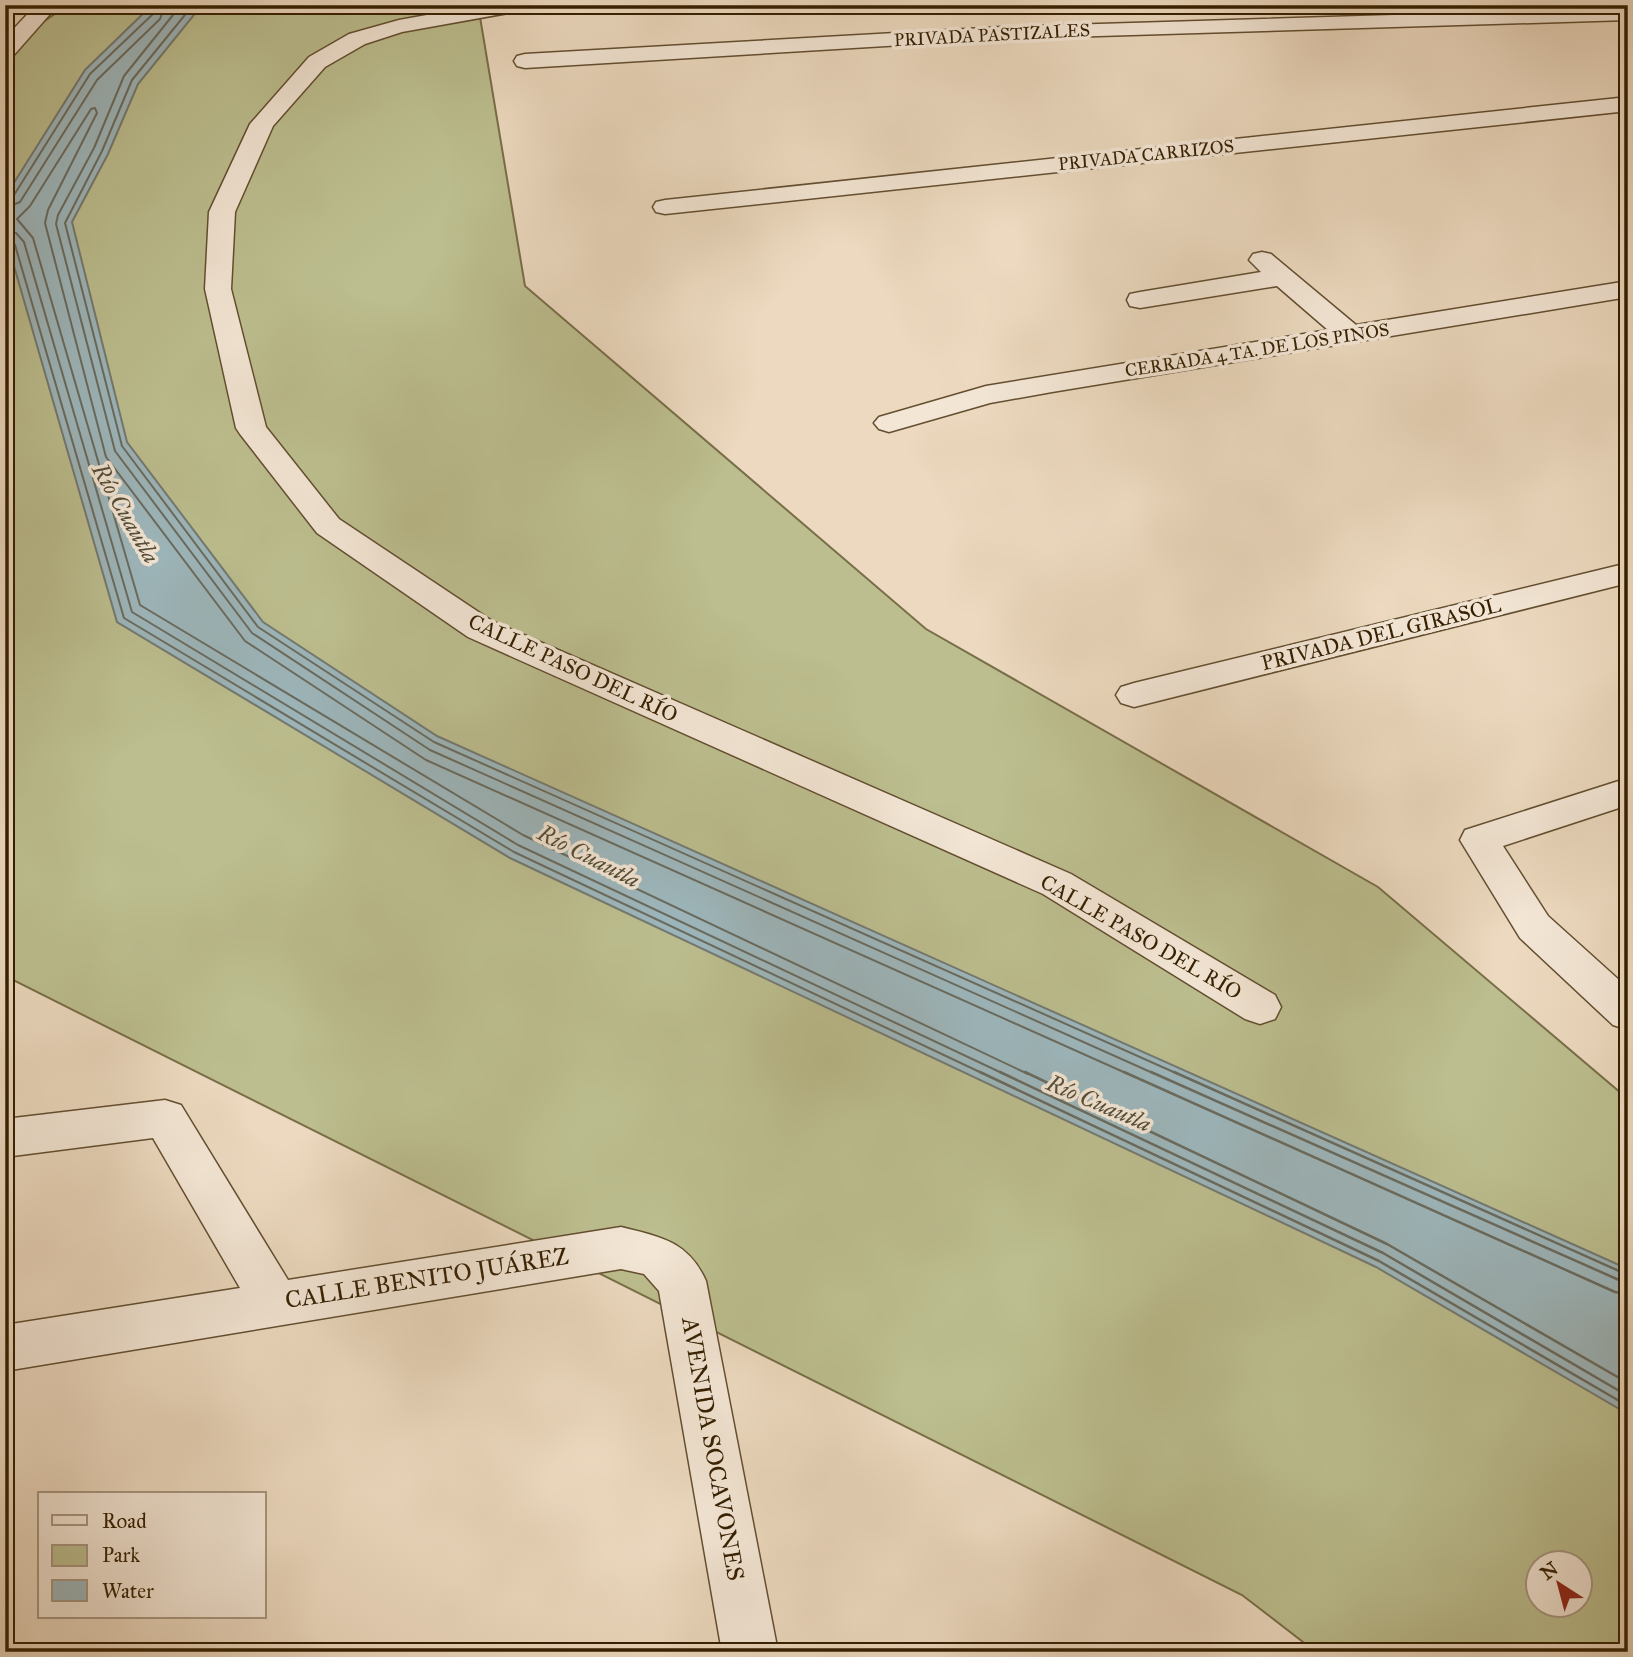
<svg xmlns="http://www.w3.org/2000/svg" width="1633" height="1657" viewBox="0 0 1633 1657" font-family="'IM FELL Great Primer',serif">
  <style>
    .green { fill: #bcbe8f; stroke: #786e48; stroke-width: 2; fill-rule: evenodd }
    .water { fill: #9db7bd; stroke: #737a72; stroke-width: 2 }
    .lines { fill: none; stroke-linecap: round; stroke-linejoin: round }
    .shore-far1 { stroke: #696b5f; stroke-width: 2 }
    .shore { stroke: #696b5f; stroke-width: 2.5 }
    .street-casing { stroke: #634e30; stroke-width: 3 }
    .street { fill: #f3e6d5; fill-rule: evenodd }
    .labels { text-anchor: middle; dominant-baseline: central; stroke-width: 7; stroke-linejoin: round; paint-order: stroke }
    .far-street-label { font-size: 18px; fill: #351f01; stroke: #f3e6d5 }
    .street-label { font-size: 21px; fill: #351f01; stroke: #f3e6d5 }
    .water-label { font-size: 23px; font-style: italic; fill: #544d39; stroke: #f3e6d5 }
    .near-street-label { font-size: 24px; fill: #351f01; stroke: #f3e6d5 }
  </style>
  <rect width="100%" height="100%" fill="#ecd9bf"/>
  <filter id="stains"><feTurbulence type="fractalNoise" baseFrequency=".00286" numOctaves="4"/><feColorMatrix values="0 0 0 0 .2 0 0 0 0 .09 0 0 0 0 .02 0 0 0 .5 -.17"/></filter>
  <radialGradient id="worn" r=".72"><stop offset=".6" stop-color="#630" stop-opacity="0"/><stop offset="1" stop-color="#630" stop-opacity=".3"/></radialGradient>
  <path class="green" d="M 68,5 L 478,5 L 525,286 L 926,629 L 1378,887 L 1628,1099 L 1628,1652 L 1316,1652 L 1242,1595 L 5,976 L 5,54 L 11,44 ZM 1538,1562 L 1580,1562 L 1580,1604 L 1538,1604 Z"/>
  <polygon class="water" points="152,5 202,5 138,84 108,154 72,222 127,442 263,622 437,736 1628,1269 1628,1414 1376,1267 510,858 117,622 5,235 5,197 85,70"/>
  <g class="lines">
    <g class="shore-far1">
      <polyline points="181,5 124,76 94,148 58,215 56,224 115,451 252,633 430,750 1155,1074"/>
      <polyline points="193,5 132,80 102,151 65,223 122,446 258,627 434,742 1178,1074"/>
      <polyline points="5,199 14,195 90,74 154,13 156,5"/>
      <polyline points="5,208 20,202 97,80 160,19 165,5"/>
      <polyline points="5,230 16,233 24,242 132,612 518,845 1004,1074"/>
      <polyline points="5,239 12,240 15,245 124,618 514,852 984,1074"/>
      <polyline points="1028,1074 523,835 140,605 33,238 17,219 30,206 91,109 95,108 97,113 48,210 45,223 106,457 245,641 426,760 1128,1074"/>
    </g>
    <g class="shore">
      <polyline points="980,1072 1379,1261 1628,1406"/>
      <polyline points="1000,1072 1383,1253 1628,1396"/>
      <polyline points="1025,1072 1387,1244 1628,1383"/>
      <polyline points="1124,1072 1615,1292 1628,1294"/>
      <polyline points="1151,1072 1628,1284"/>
      <polyline points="1174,1072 1628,1275"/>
    </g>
    <defs>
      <g id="street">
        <polygon points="36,5 58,5 13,56 5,57 5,38"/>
        <polygon points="482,5 529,5 526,9 519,11 402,32 365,44 325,67 273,126 235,212 231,289 266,427 339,519 492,621 1071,874 1275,995 1281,1007 1275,1019 1260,1024 1245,1019 1043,894 468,637 317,533 240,434 236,428 205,289 209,212 250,124 309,57 349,34 399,20"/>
        <polygon points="1628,8 1628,20 1002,39 525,68 517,66 514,61 517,56 525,54 1002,27"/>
        <polygon points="1628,97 1628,111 665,214 656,212 653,207 656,202 665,200"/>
        <polygon points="1262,252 1271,254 1356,325 1628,281 1628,297 1052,392 990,403 889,432 879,429 874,423 879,417 986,386 1328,330 1277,286 1140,308 1130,306 1127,300 1130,294 1140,292 1261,272 1249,260 1253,254"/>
        <polygon points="1628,563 1628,583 1134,707 1121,703 1116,695 1121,687 1134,683"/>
        <polygon points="1628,778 1628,805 1503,846 1548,916 1628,988 1628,1030 1613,1025 1520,938 1460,840 1465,830"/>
        <path d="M 165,1100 L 181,1105 L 288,1280 L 621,1227 C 661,1237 688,1241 706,1281 L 778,1652 L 722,1652 L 659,1291 L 644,1274 L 621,1269 L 5,1371 L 5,1325 L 240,1288 L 153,1138 L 5,1157 L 5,1119 Z"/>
      </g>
    </defs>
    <use href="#street" class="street-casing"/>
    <use href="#street" class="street"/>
  </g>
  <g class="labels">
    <g class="far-street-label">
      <text transform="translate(992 35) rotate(-3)">PRIVADA PASTIZALES</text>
      <text transform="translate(1146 155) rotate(-6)">PRIVADA CARRIZOS</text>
      <text transform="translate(1257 350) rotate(-9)">CERRADA 4 TA. DE LOS PINOS</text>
    </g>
    <g class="street-label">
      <text transform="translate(1381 634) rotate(-14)">PRIVADA DEL GIRASOL</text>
      <text transform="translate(573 668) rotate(25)">CALLE PASO DEL RÍO</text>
      <text transform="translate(1141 937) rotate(30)">CALLE PASO DEL RÍO</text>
    </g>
    <g class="water-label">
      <text transform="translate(126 513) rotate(60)">Río Cuautla</text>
      <text transform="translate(589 856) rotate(27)">Río Cuautla</text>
      <text transform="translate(1099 1103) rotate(23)">Río Cuautla</text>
    </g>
    <g class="near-street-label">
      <text transform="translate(427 1278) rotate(-9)">CALLE BENITO JUÁREZ</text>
      <text transform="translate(713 1449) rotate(80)">AVENIDA SOCAVONES</text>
    </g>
  </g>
  <rect width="1633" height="1657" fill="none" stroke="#ecd9bf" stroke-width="28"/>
  <rect x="7" y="7" width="1619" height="1643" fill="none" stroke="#351f01" stroke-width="3.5"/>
  <rect x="14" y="14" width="1605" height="1629" fill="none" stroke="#351f01" stroke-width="2"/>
  <rect x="38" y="1492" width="228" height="126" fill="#f3e6d5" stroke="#a79680" stroke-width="2"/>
  <rect x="52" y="1515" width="35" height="10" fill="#f3e6d5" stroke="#a79680" stroke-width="2"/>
  <text x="102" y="1528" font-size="21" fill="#351f01">Road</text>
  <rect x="52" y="1545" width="35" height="21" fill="#bcbe8f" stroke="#a79680" stroke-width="2"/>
  <text x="102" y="1562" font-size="21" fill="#351f01">Park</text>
  <rect x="52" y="1580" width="35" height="21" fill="#9db7bd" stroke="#a79680" stroke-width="2"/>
  <text x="102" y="1598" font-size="21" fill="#351f01">Water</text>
  <g transform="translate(1559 1584) rotate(324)"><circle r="33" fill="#f3e6d5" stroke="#a79680" stroke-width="2"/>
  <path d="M0-5L12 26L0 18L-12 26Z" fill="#8f2418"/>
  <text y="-10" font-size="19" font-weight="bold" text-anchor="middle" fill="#351f01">N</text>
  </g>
  <rect width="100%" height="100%" filter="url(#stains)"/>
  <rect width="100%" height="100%" fill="url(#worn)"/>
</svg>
